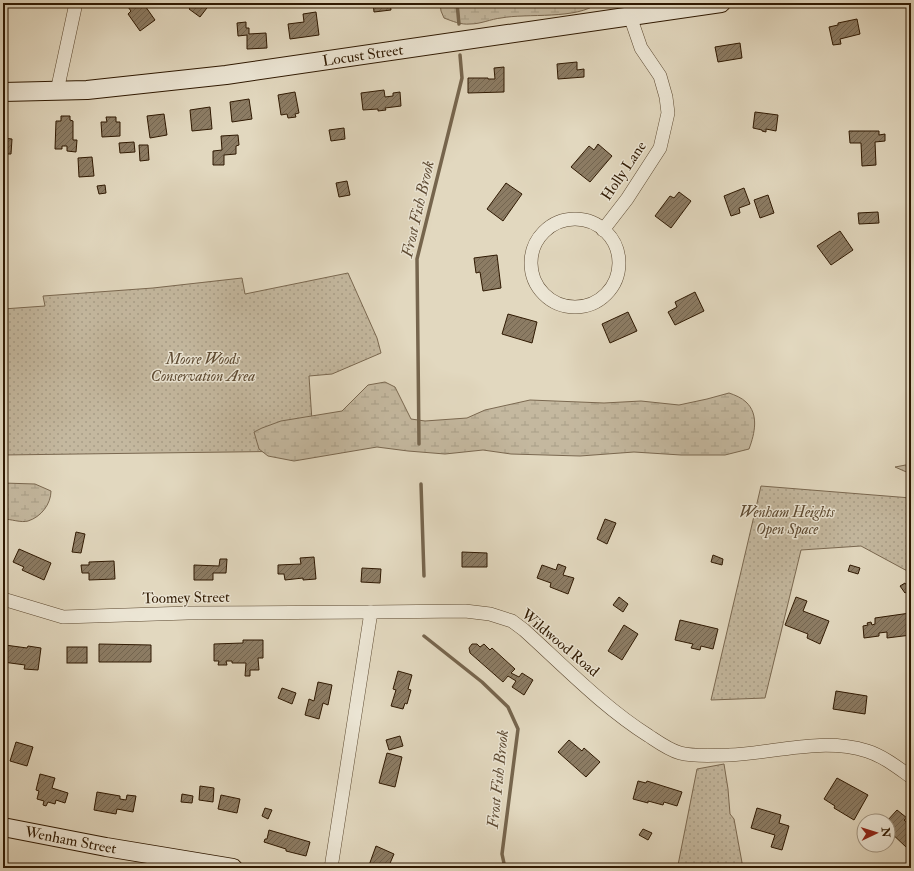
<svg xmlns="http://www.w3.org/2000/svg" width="914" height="871" viewBox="0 0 914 871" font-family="'IM FELL Double Pica',serif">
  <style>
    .grass { fill: url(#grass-dots); stroke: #7a6850 }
    .wetland { fill: url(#wetland-marsh); stroke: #7a6850 }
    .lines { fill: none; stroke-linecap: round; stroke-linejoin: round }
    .stream { stroke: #76654d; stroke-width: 3.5 }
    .building { fill: url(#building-hatch); stroke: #2f1902 }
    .street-casing { stroke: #5c4931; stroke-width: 14 }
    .secondary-casing { stroke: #2f1902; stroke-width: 20 }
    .street { stroke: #ece6d5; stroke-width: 13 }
    .secondary { stroke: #ece6d5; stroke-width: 18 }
    .labels { text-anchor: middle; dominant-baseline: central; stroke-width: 3; stroke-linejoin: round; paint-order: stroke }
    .street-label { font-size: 15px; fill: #2f1902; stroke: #ece6d5 }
    .park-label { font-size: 15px; font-style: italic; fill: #5c4931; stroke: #ece6d5 }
    .water-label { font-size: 16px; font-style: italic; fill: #5e4b34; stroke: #ece6d5 }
  </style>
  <defs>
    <pattern id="grass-dots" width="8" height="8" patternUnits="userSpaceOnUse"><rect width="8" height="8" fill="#c4b89f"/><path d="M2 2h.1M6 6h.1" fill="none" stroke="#a99e87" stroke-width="1.8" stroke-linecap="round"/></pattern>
    <pattern id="wetland-marsh" width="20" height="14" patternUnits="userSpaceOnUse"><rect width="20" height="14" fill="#c4b89f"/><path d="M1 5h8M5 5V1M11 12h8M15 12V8" fill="none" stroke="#a99e87"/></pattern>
    <pattern id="building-hatch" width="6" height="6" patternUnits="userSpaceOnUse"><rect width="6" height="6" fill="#8c7c64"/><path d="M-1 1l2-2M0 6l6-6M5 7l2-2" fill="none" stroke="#736550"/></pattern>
  </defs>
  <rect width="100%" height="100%" fill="#e2d8bf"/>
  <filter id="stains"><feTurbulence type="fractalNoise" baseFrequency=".005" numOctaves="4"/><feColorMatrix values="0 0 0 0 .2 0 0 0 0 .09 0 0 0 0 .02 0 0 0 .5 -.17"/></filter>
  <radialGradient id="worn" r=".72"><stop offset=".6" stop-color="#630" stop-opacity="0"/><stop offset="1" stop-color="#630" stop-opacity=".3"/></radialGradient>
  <g class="grass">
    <polygon points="348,273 377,338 381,353 332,374 309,376 312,421 306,451 3,455 3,309 45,306 43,296 153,288 242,278 245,294"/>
    <polygon points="911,464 911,474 895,467"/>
    <polygon points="761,486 911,498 911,573 861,546 801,550 765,698 711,700"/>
    <polygon points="724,764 728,789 730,814 734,819 743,868 679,868 678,865 697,769"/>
  </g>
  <g class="wetland">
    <path d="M 440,3 L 598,3 C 577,20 527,13 501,18 C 491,19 481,24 470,24 C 461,25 452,21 444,18 L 441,11 Z"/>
    <path d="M 385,382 L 395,387 L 411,419 L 425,421 L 467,418 L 485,410 L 530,400 L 604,403 L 641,401 L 679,405 L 707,399 L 729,393 C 735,395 742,398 746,402 C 759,414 755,433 749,449 L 725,455 L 681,455 L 634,452 L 580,456 L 511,454 L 483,450 L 445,454 L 408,451 L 377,447 L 294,461 L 268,456 L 259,449 L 254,432 L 262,428 L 281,421 L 342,411 L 368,385 Z"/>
    <path d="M 3,483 L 35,484 L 51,491 C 51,504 41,517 28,521 C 21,523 11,519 3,519 Z"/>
  </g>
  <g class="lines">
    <g class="stream">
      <polyline points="457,3 459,24"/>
      <polyline points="419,444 417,259 462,78 460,55"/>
      <polyline points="421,484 424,576"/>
      <polyline points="424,636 482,682 508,707 518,729 502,854 505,868"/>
    </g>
  </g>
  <g class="building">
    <polygon points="125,3 138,3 140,6 143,3 155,20 140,31 128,14 131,11"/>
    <polygon points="194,3 209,3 210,4 200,17 189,9"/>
    <polygon points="373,3 394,3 390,3 391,10 374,12"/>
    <polygon points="316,12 319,35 290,39 288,24 304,22 303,14"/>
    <polygon points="857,19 860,34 840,39 841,44 833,45 829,27 838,25 838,23"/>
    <polygon points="246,22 246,28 249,28 249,34 266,33 267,48 247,49 247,35 238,36 237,23"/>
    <polygon points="740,43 742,58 718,62 715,47"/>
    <polygon points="577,62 577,70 584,69 584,77 558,79 557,64"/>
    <polygon points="504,67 504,92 468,93 468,78 488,78 488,79 495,79 494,68"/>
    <polygon points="384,90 385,97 393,96 393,93 400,92 401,106 385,108 386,110 378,111 378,109 363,110 361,93"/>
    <polygon points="295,92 299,113 295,114 296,117 288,118 287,114 281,115 278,95"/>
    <polygon points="249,99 252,119 232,122 230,102"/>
    <polygon points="210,107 212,129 192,131 190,110"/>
    <polygon points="755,112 778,115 776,131 766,129 766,132 762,131 762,130 753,128"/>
    <polygon points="164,114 167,135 150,138 147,116"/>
    <polygon points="61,116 70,116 70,120 73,121 73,140 77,140 76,152 67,151 67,146 62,146 62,149 55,149 56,121 61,121"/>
    <polygon points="106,117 116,117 116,122 120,122 120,136 102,137 101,122 107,122"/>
    <polygon points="344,128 345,139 331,141 329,130"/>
    <polygon points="849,131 879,131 879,135 885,134 885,141 875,142 876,165 862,166 861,143 850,143"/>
    <polygon points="238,135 239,145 236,146 236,154 224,155 224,165 213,165 213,151 222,150 221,136"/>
    <polygon points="3,138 12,139 11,154 3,154"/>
    <polygon points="134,142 135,152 120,153 119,143"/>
    <polygon points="598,144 612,156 590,182 571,167 589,146 594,150"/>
    <polygon points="139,145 148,145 149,160 140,161"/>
    <polygon points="92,157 94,176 79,177 78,158"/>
    <polygon points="347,181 350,195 339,197 336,183"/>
    <polygon points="506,183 522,194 503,221 487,209"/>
    <polygon points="105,185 106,193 99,194 97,186"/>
    <polygon points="744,188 750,204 739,208 740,213 731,216 724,196"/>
    <polygon points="679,192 691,201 671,228 655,216 670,196 674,198"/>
    <polygon points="768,195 774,213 760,218 754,200"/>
    <polygon points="878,212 879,223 859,224 858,213"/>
    <polygon points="840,231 853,250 831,265 817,246"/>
    <polygon points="497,255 501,288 483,291 480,272 476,273 474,258"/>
    <polygon points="695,292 704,311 675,325 668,312 677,307 675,302"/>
    <polygon points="628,312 637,331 610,343 602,324"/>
    <polygon points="508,314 537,322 532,343 502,334"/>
    <polygon points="605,519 616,523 607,544 597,539"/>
    <polygon points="76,532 85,534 81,553 72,552"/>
    <polygon points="19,549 51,563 44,580 22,570 24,567 13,562"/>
    <polygon points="462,552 487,553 487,567 462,567"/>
    <polygon points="713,555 723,559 722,565 711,562"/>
    <polygon points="314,557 316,579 303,580 303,578 285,580 284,574 278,574 278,565 301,564 300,558"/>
    <polygon points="220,559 227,559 226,573 213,573 213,580 194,580 194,565 219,566"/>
    <polygon points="114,561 115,579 89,580 89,573 82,573 81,565 89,565 89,562"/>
    <polygon points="558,564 566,567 563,575 574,578 568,594 550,587 551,583 537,578 542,565 556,570"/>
    <polygon points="850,565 860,568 858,574 848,571"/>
    <polygon points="362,568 381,569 380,583 361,582"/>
    <polygon points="905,583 910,590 905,593 900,586"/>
    <polygon points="619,597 628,604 623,612 613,605"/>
    <polygon points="796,597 807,601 803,611 829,621 820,644 807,638 808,634 785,625"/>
    <polygon points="910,613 911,635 887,638 887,632 879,633 879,636 864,638 863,626 868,625 867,623 871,622 872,625 875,624 875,618"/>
    <polygon points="680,620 718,629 713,649 701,646 700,650 691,648 693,644 675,640"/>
    <polygon points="624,625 638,634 622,660 608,651"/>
    <polygon points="243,640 263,640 263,658 258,658 259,670 250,670 250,676 245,676 246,663 232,663 232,661 226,661 227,665 218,665 219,661 214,661 214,644 243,643"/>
    <polygon points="99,644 151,645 151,662 99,662"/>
    <polygon points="472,644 477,644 480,647 484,644 490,650 492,648 515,669 511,673 519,677 522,673 533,680 524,695 512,687 516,681 508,676 503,682 470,653 469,648"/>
    <polygon points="5,645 27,648 28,646 41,648 38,670 24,669 25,665 3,662"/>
    <rect x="67" y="647" width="20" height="16"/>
    <polygon points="398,671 412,675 408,689 411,690 407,704 405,703 403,709 391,706 396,690 393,689"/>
    <polygon points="318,682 332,685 328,705 323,703 319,719 305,715 309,699 314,701"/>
    <polygon points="282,688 296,693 292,704 278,698"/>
    <polygon points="836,691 867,696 865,714 833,709"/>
    <polygon points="400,736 403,746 389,750 386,740"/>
    <polygon points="569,740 582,751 584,748 600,762 586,777 558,752"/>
    <polygon points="16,742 33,747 27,766 10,761"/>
    <polygon points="387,753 402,757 395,787 379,783"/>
    <polygon points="40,774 55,778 52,788 68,793 65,803 56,800 55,804 48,802 46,806 43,805 44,801 37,799 39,791 36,790"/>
    <polygon points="837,778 868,795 854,820 834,808 835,806 824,799"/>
    <polygon points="638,781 646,783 647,781 682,792 677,806 664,802 663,805 648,801 648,803 633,799"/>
    <polygon points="200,786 214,788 213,802 199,800"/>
    <polygon points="97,792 120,796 120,799 126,800 127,795 136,796 133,812 117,809 116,814 94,810"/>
    <polygon points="182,794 193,796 192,803 181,802"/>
    <polygon points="221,795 240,799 237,813 218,809"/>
    <polygon points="265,808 272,810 268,819 262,816"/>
    <polygon points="757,808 781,815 779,823 789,826 782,850 771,847 775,835 751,828"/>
    <polygon points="897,810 907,818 904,820 911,826 911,841 906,847 888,830 887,821"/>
    <polygon points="643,829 652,833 648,840 639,835"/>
    <polygon points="269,830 310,842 306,856 286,851 286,849 264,842 265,839 267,839"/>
    <polygon points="376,846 394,854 388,868 368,868"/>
    <polygon points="52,865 63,868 50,868"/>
  </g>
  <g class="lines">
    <defs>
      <g id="street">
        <polyline points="57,91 76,3"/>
        <circle cx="575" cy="263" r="44"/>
        <polyline points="603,230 627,199 660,148 668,113 666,97 660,76 641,48 630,16"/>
        <polyline points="3,599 63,617 188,613 371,612"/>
        <path d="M 331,868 L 371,612 L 465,611 L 490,614 L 512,621 L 524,630 C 564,666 603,707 649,736 C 658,742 669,750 680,753 C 696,757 713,755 729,755 C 774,753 822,737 867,751 C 883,756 897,767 911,777"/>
      </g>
      <g id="secondary">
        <path id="s1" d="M 3,92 L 87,90 L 226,75 L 721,3"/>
        <path id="s2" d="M 3,827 L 106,847 L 233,868"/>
      </g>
    </defs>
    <use href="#street" class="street-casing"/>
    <use href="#secondary" class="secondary-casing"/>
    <use href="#street" class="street"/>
    <use href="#secondary" class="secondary"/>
  </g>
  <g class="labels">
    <g class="street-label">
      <text stroke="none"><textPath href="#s1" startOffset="362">Locust Street</textPath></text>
      <text transform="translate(624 171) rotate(-56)">Holly Lane</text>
      <text transform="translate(186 598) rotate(-1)">Toomey Street</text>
      <text transform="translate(560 643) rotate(40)">Wildwood Road</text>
      <text stroke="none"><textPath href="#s2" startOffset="69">Wenham Street</textPath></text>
    </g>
    <g class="park-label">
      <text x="203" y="359">Moore Woods<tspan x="203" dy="17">Conservation Area</tspan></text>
      <text x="787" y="512">Wenham Heights<tspan x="787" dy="17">Open Space</tspan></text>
    </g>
    <g class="water-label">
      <text transform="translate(418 209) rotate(-77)">Frost Fish Brook</text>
      <text transform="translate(498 779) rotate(-84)">Frost Fish Brook</text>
    </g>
  </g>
  <rect width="914" height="871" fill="none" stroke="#e2d8bf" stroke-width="16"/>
  <rect x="4" y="4" width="906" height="863" fill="none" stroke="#2f1902" stroke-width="2"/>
  <rect x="8" y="8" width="898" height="855" fill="none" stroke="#2f1902"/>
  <g transform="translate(876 833) rotate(86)"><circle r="19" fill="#ece6d5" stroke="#a09481"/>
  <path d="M0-3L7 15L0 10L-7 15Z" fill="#8f2418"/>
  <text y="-6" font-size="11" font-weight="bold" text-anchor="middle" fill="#2f1902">N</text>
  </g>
  <rect width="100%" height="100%" filter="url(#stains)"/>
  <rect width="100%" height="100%" fill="url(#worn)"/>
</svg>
